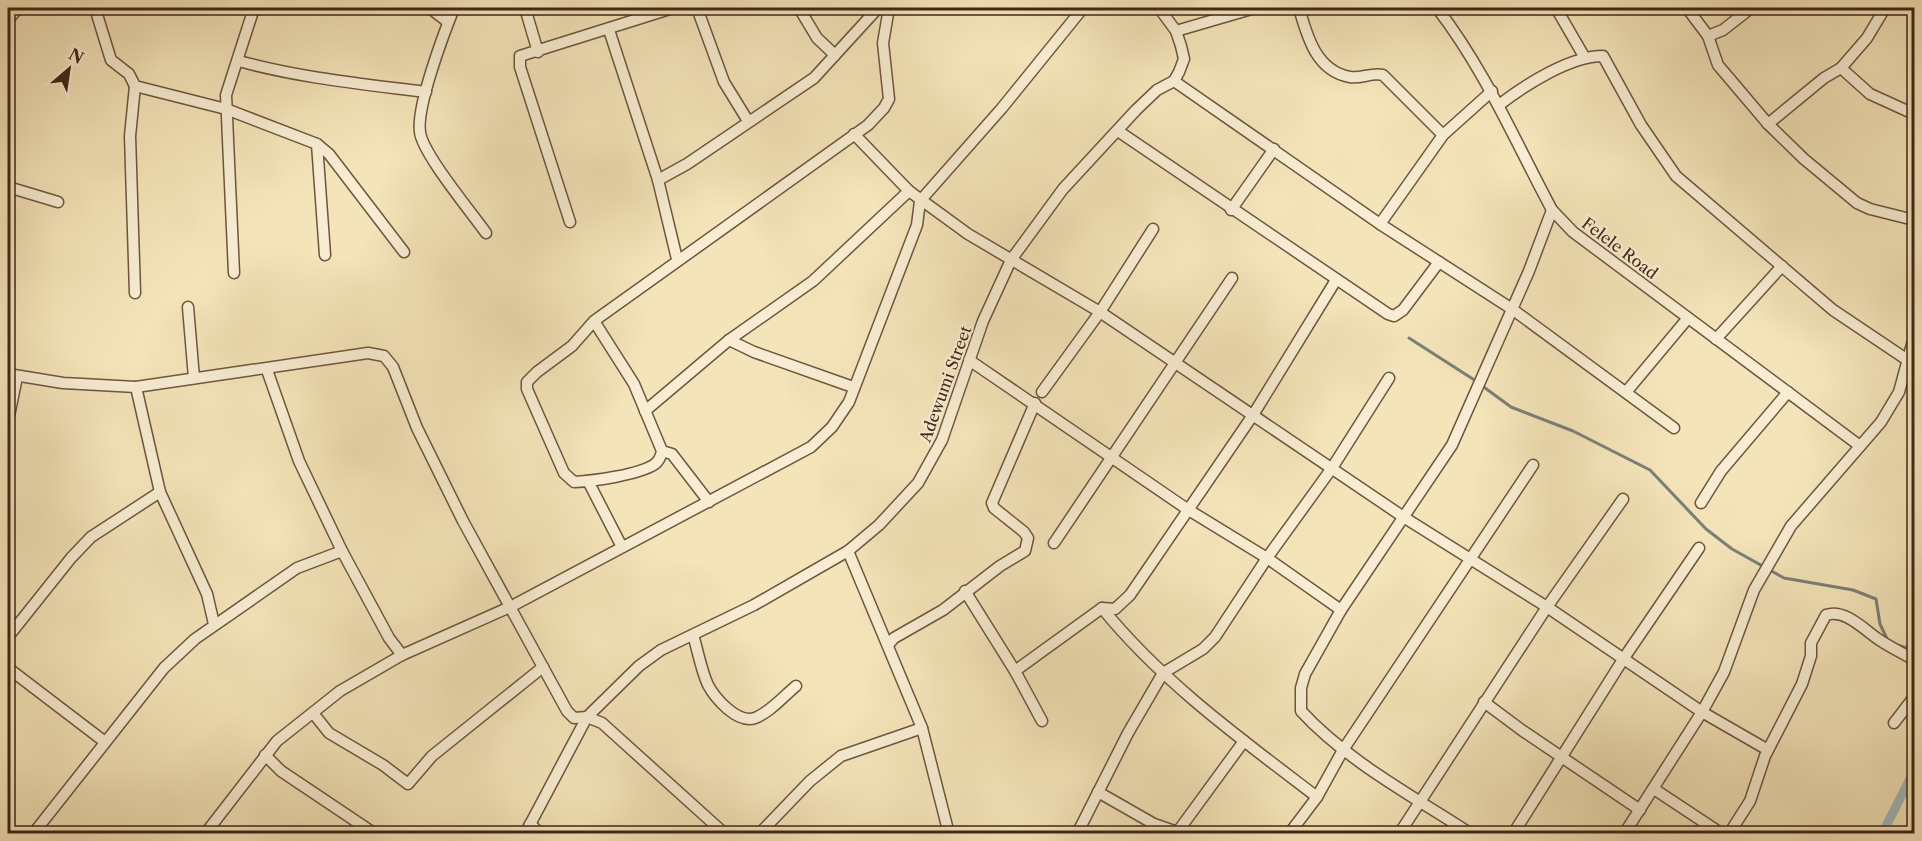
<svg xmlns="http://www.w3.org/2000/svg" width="1922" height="841" viewBox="0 0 1922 841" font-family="'Libre Caslon Text',serif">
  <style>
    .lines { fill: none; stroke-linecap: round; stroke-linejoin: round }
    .stream { stroke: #7b7f79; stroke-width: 3 }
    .canal { stroke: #a2bbbb; stroke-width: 9 }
    .minor-casing { stroke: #6d5640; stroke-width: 13 }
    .minor { stroke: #f8edd2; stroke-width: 10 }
    .labels { text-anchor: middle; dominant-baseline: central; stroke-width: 4.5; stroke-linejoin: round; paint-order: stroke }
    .street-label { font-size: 16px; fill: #402617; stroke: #f8edd2 }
  </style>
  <rect width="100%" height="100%" fill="#f4e4b9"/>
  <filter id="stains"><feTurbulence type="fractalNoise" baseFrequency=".00333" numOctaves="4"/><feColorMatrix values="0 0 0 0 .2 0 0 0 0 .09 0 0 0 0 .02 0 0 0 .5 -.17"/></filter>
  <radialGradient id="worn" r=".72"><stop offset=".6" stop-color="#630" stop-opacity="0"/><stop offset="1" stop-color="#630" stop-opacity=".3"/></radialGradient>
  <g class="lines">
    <g class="stream">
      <polyline points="1409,338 1476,381"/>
      <polyline points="1481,385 1511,407 1573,431 1650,470 1706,529 1732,549 1784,578 1853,590 1876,599 1880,624 1888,641"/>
      <polyline points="1897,645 1914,650"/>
    </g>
    <polyline class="canal" points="1882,834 1914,771"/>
    <defs>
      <g id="minor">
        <polyline points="95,8 111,60 129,74 135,86 226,109 317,144 329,154 404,252"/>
        <polyline points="430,8 448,22"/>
        <path d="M 454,8 C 444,33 416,107 420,132 C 422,153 472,213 486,233"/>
        <polyline points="525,8 538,52"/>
        <polyline points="697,8 724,82 748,121"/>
        <polyline points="799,8 817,38 835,55"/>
        <path d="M 1299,8 C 1307,36 1316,71 1350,77 C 1361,79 1372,72 1383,75 L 1443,135"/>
        <path d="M 1437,8 C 1485,70 1515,141 1552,210 L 1573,232 L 1860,446"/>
        <polyline points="1556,8 1585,58"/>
        <polyline points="1687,8 1708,36 1718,65 1768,124 1804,159 1857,203 1870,209 1914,220"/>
        <polyline points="8,20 18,8"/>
        <polyline points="609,30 658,180 677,259"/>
        <polyline points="1176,31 1255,8"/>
        <polyline points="1708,36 1723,30 1751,8"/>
        <path d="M 239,61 C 300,78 363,84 426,92"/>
        <polyline points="1841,68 1870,94 1914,114"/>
        <polyline points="1174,81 1380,224 1512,309 1674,428"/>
        <path d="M 1499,105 C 1525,85 1570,56 1603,56 L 1641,125 L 1676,176 L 1833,310 L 1909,361"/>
        <polyline points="1768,124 1824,78 1841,68 1867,38 1885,8"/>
        <polyline points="1118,131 1388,314 1394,316 1403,310 1439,262"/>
        <polyline points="854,134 909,191 968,234 1100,312 1405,518 1547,607 1702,712 1768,750"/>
        <polyline points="317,144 325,255"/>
        <polyline points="658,180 687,164 814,78 878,8"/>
        <polyline points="8,187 58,202"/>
        <polyline points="1231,210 1274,149"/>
        <polyline points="570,222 520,67 520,56 673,8"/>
        <polyline points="1380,224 1443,135 1492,91"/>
        <polyline points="234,273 226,95 254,8"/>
        <polyline points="135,293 130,136 135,86"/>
        <polyline points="188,307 194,378"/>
        <path d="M 594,321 L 634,384 L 662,451 C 661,456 659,461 655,464 C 639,475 593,481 574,482 L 564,473 L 527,389 L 527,382 L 537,372 L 572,346 L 594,321 L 868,125 L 884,108 L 889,99 L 883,43 L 889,8"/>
        <polyline points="1716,339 1782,266"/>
        <polyline points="729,340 754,352 853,387"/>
        <polyline points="969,360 1187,509 1267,558 1341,610"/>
        <polyline points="267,370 299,461 342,551 389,638 402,655"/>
        <polyline points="8,374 63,383 136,387 368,353 384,356 393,367 417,428 463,521 567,711 574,718 587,717 602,723 725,834"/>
        <polyline points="136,387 160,492 207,594 214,624"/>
        <polyline points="1627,391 1688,318"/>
        <polyline points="1042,392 1100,312 1153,229"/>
        <polyline points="645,411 729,340 813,281 909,191"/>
        <polyline points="8,421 17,377"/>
        <polyline points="662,451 672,454 709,502"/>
        <polyline points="588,481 622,547"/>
        <polyline points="1701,503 1721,471 1788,392"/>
        <polyline points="1054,543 1232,278"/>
        <polyline points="848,551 922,728 949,834"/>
        <polyline points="965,591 1015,671 1042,721"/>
        <path d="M 1102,608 C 1162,682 1241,739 1317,797"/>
        <path d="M 693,635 C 698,651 701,670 708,685 C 715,698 737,724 755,718 C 769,713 784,696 796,686"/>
        <polyline points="8,637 71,558 91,537 160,492"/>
        <polyline points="888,645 894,638 943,610 1000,566 1025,551 1028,538 1024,532 994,508 992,503 1035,403"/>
        <polyline points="8,668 105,742"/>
        <polyline points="1015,671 1102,608 1115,609 1130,595 1253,415 1336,280"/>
        <polyline points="1484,702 1523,731 1640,810"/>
        <polyline points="313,713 329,733 383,765 408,784 432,756 543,667"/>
        <polyline points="1894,723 1914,697"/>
        <polyline points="265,755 281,771 375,834"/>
        <polyline points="1654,789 1722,834"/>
        <polyline points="1098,792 1154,824 1177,832"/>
        <polyline points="530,824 541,834"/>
        <polyline points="33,834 164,668 195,639 297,568 342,551"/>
        <polyline points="205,834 277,741 340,691 402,655 510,607 811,447 832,427 849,402 917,225 920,201 1002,108 1083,8"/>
        <polyline points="525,834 587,717 639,666 661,650 754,605 848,551 879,525 918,483 942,440 983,321 1011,260 1063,189 1136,110 1157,90 1174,81 1179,72 1184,59 1181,46 1176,31 1159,8"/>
        <polyline points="759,834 810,781 841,756 922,728"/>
        <polyline points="1077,834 1128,733 1163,673 1203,649 1215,637 1267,558 1332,468 1389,378"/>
        <polyline points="1176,834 1244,741"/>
        <polyline points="1289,834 1317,797 1343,750 1533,465"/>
        <polyline points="1399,834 1547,607 1623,499"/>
        <path d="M 1471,834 C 1413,796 1348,762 1301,711 L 1301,688 L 1305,674 L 1341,610 L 1452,445 L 1529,271 L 1552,210"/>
        <polyline points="1513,834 1624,658 1699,548"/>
        <polyline points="1624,834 1702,712 1724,672 1754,590 1791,526 1881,422 1899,392 1914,337"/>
        <path d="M 1729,834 L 1750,801 L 1765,756 L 1802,684 L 1811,656 L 1811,643 L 1826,615 C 1846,608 1866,632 1881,641 C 1892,648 1904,654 1914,660"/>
        <polyline points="1914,834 1914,832"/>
      </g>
    </defs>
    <use href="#minor" class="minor-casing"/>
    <use href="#minor" class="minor"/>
  </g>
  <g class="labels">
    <g class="street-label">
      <text transform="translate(1620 248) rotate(37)">Felele Road</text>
      <text transform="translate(945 384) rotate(-70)">Adewumi Street</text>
    </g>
  </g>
  <rect width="1922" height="841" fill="none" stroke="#f4e4b9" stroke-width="30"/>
  <rect x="9" y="9" width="1904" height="823" fill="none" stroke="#402617" stroke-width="3"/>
  <rect x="15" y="15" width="1892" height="811" fill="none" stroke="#402617" stroke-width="1.5"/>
  <g transform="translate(69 69) rotate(29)" stroke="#f8edd2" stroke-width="4.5" paint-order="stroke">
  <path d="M0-4.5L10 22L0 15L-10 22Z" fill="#402617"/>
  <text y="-9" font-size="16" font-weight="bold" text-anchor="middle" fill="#402617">N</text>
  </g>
  <rect width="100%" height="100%" filter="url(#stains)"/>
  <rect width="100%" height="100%" fill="url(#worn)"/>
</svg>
